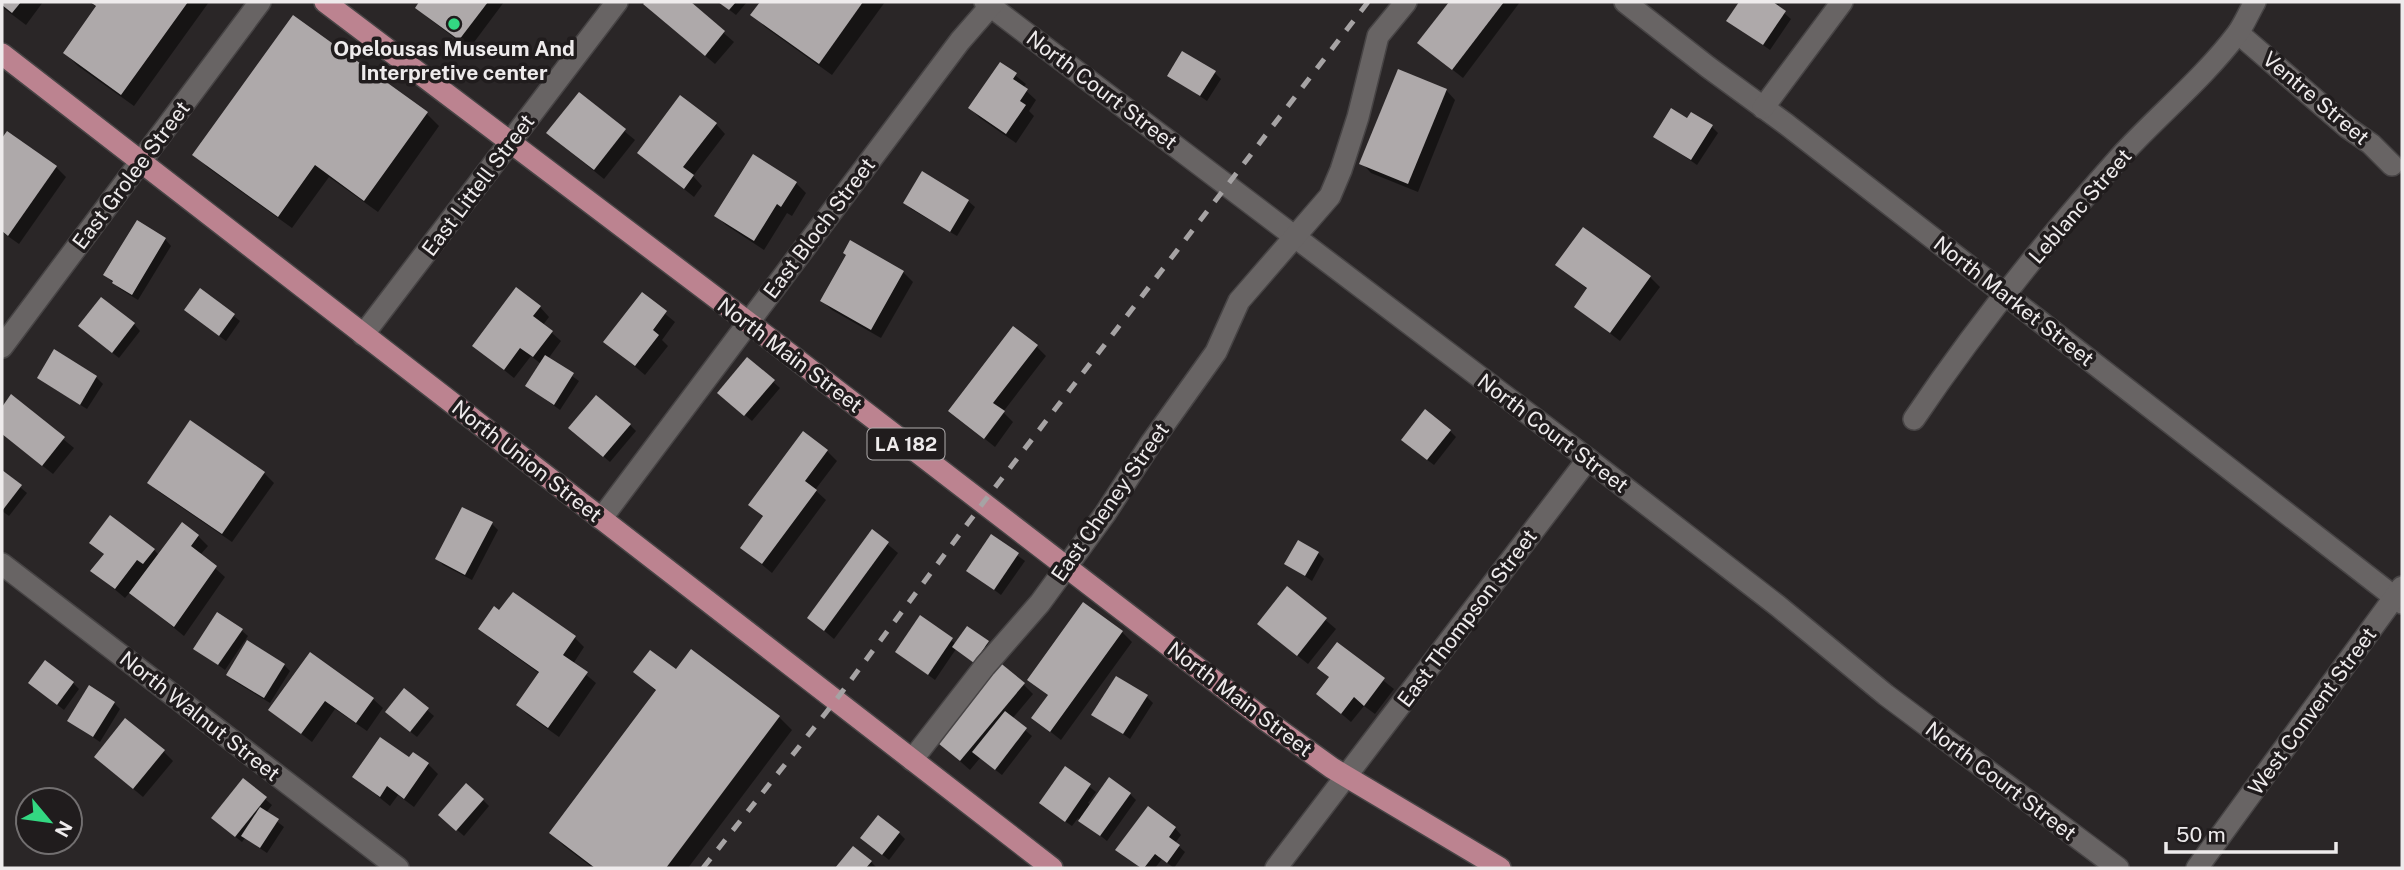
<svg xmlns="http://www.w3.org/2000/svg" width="2404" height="870" viewBox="0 0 2404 870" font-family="'Public Sans',sans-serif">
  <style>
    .shadow { fill: #0007 }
    .building { fill: #aea9aa }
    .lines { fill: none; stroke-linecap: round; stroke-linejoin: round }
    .minor-casing { stroke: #474445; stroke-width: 24 }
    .major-casing { stroke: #474445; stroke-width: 24 }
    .minor { stroke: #686464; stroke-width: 21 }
    .major { stroke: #bc8390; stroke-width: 21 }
    .rail { stroke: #a6a3a4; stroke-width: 5; stroke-dasharray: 12 12; stroke-linecap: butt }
    .poi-dot { fill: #33d882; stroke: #201c1d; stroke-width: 2.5 }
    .labels { text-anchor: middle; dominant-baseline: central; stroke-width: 7; stroke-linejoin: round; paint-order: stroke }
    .shield { fill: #201c1d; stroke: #b0adae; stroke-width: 2 }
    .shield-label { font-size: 19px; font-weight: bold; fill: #eeebec }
    .poi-label { font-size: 21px; font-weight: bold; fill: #eeebec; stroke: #201c1d }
    .street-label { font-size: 21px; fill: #eeebec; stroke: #201c1d }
  </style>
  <rect width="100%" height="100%" fill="#2a2627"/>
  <g class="shadow">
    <polygon points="2,2 43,2 26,25 2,7"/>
    <polygon points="90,2 209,2 134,106 78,66 65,53 97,8"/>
    <polygon points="422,2 504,2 469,49 427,17 417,7"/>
    <polygon points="647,2 688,2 734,42 715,64 655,14 645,4"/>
    <polygon points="719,2 747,2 736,15"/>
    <polygon points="762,2 885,2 832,75 765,27 753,15"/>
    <polygon points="1451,2 1520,2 1463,78 1419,43"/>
    <polygon points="1741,2 1781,2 1777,7 1791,19 1770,50 1729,21"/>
    <polygon points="1001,64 1026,84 1023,88 1036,100 1029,111 1034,116 1016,143 980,118 970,108"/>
    <polygon points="1215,73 1221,79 1207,101 1169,75"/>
    <polygon points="1446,90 1455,100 1418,192 1371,173 1362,163"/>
    <polygon points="579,94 635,140 604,179 558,142"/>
    <polygon points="427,114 439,126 378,212 329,177 292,228 207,167 195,154"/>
    <polygon points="1688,121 1712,127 1718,133 1697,165 1655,136"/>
    <polygon points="716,124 725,134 693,176 702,186 694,197 639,153"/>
    <polygon points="7,133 56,167 66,177 19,244 2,232 2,141"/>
    <polygon points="796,183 806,193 792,216 787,213 764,250 726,225 716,216"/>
    <polygon points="968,201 975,207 957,236 911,209 905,203"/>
    <polygon points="165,239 171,246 138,300 120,289 105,275"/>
    <polygon points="1558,265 1650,277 1660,287 1620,341 1576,307 1588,290"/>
    <polygon points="903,272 913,282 881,338 832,310 822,301"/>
    <polygon points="201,290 240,321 226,341 192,316"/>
    <polygon points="642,295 675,322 662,340 668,346 645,375 606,342"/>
    <polygon points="540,307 549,317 543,325 561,341 548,359 579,381 560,410 527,386 541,364 531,356 514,378 474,346"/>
    <polygon points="134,324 140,331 119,358 86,332"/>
    <polygon points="1036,346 1046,356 1003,412 1013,422 995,447 950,411"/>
    <polygon points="55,351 96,377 103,384 87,409 45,383 39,377"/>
    <polygon points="748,360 780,388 752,421 726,399"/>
    <polygon points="12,397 74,448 53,474 2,434 2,410"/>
    <polygon points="630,425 636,431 610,462 577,434"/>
    <polygon points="1450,431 1456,437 1434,465 1409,446"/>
    <polygon points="827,451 837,461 815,490 826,500 772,573 742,548 764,518 751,505"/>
    <polygon points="2,472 27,493 9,516 2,511"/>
    <polygon points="264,473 274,483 232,542 159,492 150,482"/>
    <polygon points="492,524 498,530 472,580 443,565 437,559"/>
    <polygon points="873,532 898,553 834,639 809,618"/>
    <polygon points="198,536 208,546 200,555 225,577 184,636 130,592 125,598 93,571 105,555 91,542 154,550 159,555"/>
    <polygon points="991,536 1025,561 1001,595 968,570"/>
    <polygon points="1318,553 1324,559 1312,581 1287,564"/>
    <polygon points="1288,588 1336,629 1308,664 1269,633"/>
    <polygon points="1083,604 1122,632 1132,642 1061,740 1033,718 1049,696 1029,680"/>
    <polygon points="920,618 956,644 968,628 994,649 981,668 956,649 935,680 897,652"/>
    <polygon points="480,628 575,638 584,647 573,664 596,683 559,737 528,715 518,705 540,674 490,638"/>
    <polygon points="241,630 248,636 225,670 195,648"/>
    <polygon points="1337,644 1394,689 1375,714 1364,706 1351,722 1318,694 1330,678 1319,668"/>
    <polygon points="691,651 779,717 792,730 688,868 593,868 564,846 551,833 657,692 635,672 676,671"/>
    <polygon points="310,654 373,699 383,708 367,731 335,709 312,742 270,710"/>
    <polygon points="284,665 290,671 270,703 234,681 228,675"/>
    <polygon points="73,683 79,689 64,710 37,689"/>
    <polygon points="1024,685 1033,694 1012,719 1032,736 1002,775 980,758 970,770 945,748"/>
    <polygon points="404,690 434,716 417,737 393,718"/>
    <polygon points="1147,697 1153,703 1130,739 1094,714"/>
    <polygon points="114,703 120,709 100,742 69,721"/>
    <polygon points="163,751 173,761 143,797 106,766"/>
    <polygon points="410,760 428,764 438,774 414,807 398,795 390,806 354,777"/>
    <polygon points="1066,768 1096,792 1088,803 1091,805 1130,794 1136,800 1107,841 1078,818 1072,826 1047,809"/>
    <polygon points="244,781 272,805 266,813 284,827 267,853 245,838 242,842 219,824"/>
    <polygon points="483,800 489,806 464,836 447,821"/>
    <polygon points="1175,828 1181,835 1175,843 1185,852 1174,868 1162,859 1155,868 1141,868 1124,856"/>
    <polygon points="899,833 905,839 889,860 869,844"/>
    <polygon points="853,848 871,862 877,868 837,868"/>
  </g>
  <g class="building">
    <polygon points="2,2 21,2 12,13 2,5"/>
    <polygon points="90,2 188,2 121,95 63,53 96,6"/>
    <polygon points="419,2 488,2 459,40 415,8"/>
    <polygon points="645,2 691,2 725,31 705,56 643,4"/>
    <polygon points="718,2 736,2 729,10"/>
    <polygon points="760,2 863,2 819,64 750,15"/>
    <polygon points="1449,2 1504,2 1452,70 1417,43"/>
    <polygon points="1739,2 1773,2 1786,11 1763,45 1726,21"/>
    <polygon points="293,15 428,112 364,201 315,165 278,217 192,155"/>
    <polygon points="1182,51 1216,71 1200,96 1167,76"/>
    <polygon points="1000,62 1017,73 1013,79 1028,89 1020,101 1026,105 1006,134 968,108"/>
    <polygon points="1398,69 1447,89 1408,184 1359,164"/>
    <polygon points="579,92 626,129 594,170 546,133"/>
    <polygon points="680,95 717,123 683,167 694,175 684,189 637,153"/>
    <polygon points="1671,108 1687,118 1691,112 1713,125 1691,160 1653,137"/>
    <polygon points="7,131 57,166 8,236 2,231 2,138"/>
    <polygon points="753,154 797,182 781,207 777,204 754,241 714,216"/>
    <polygon points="922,171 969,200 950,232 903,203"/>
    <polygon points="137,220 166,238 132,295 112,283 113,281 103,275"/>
    <polygon points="1583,227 1651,276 1610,333 1574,307 1587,288 1555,265"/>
    <polygon points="850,240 904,271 871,330 820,301 846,255 843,253"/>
    <polygon points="516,287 541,306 533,316 553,331 533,357 520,348 504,370 472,346"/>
    <polygon points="200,288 235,314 219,336 184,310"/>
    <polygon points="642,292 667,311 653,330 659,335 635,366 603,342"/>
    <polygon points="101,297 135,323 112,353 78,326"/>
    <polygon points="1013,326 1038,345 993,403 1005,411 984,439 948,411"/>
    <polygon points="54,349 97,376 80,405 37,378"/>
    <polygon points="545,355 574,373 554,405 525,386"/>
    <polygon points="747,357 775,380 744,416 717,393"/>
    <polygon points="11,394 65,437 42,466 2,434 2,407"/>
    <polygon points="596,395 631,424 603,457 568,428"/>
    <polygon points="1425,409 1451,430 1427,460 1401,440"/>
    <polygon points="190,420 265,472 222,534 147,483"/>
    <polygon points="803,431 828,450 805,481 817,490 762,564 740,548 763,516 748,505"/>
    <polygon points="2,470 22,485 2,511"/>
    <polygon points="462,507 493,522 465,575 435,559"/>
    <polygon points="110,515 155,549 143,564 137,560 115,589 90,571 104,554 89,543"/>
    <polygon points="182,522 199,535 191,546 217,566 174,627 129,593"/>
    <polygon points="872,529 889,542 824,631 807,618"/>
    <polygon points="991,534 1019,553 994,590 966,571"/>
    <polygon points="1298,540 1319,552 1305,576 1284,564"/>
    <polygon points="1287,586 1327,618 1297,656 1257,624"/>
    <polygon points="513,592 576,636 563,655 588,672 548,728 516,705 539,672 478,629 494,606 499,610"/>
    <polygon points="1083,602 1123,631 1050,732 1031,718 1048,695 1027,680"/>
    <polygon points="217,612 243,629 218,665 193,649"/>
    <polygon points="920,615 953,638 928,675 895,652"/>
    <polygon points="967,626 989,641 974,663 952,647"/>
    <polygon points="247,640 285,664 264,698 226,675"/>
    <polygon points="1337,642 1385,678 1364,706 1354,697 1341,714 1316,694 1329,677 1317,668"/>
    <polygon points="691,649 780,716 666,868 595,868 549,833 656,690 633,672 650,650 676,669"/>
    <polygon points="310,652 374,698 356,723 325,701 301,734 268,710"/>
    <polygon points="45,660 74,682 57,705 28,683"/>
    <polygon points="998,661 1025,683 960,761 933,739"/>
    <polygon points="1116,676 1148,695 1123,734 1091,715"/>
    <polygon points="89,685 115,702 93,737 67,721"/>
    <polygon points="404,688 429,708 410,732 385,712"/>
    <polygon points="1005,711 1027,728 995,770 972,752"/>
    <polygon points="125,718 165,750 133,789 94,757"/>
    <polygon points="380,737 409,757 413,752 429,763 404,799 387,786 380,797 352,777"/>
    <polygon points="1065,766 1091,784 1065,822 1039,803"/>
    <polygon points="1109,777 1131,793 1100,836 1078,821"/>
    <polygon points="243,778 267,797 235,837 211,818"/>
    <polygon points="466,783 484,799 456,831 438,815"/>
    <polygon points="1148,806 1176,827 1169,837 1180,845 1167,863 1155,854 1144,868 1141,868 1115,850"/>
    <polygon points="260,807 279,819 260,848 241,836"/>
    <polygon points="878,815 900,832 882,855 860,838"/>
    <polygon points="853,846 872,861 866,868 835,868"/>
  </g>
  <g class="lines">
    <defs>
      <g id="minor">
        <polyline points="985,2 1588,459 1778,606 1886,695 2118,868"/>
        <polyline points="1625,2 1708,67 1786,124 2402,603"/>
        <polyline points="2238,33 2348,128 2371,144 2392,165"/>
        <polyline points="1763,108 1842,2"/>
        <polyline points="363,335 617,2"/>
        <polyline points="2,347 260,2"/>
        <path d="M 1914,419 C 1976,327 2045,241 2119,158 C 2157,116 2202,80 2237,34 C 2244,25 2249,12 2255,2"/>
        <polyline points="601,519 960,41 994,2"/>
        <polyline points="2,564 398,868"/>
        <polyline points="912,760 985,666 1040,603 1105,514 1151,443 1216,352 1239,301 1330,196 1341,170 1358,117 1378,36 1406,2"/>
        <polyline points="1276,868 1588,459"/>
        <polyline points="2197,868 2402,587"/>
      </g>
      <g id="major">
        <polyline points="325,2 748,322 1264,719 1332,768 1500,868"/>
        <polyline points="2,54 1052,868"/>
      </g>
    </defs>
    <use href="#minor" class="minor-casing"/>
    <use href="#major" class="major-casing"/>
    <use href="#minor" class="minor"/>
    <use href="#major" class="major"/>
    <polyline class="rail" points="703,868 836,700 983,503 1368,2"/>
  </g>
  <circle class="poi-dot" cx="454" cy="24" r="7"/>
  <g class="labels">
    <rect class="shield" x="867.5" y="428.5" width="77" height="31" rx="5"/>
    <g class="shield-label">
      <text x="906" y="444">LA 182</text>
    </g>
    <g class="poi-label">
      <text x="454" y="48">Opelousas Museum And<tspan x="454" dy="24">Interpretive center</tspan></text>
    </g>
    <g class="street-label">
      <text transform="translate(1102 90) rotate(37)">North Court Street</text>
      <text transform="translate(2316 98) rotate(40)">Ventre Street</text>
      <text transform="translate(131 175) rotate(-53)">East Grolee Street</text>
      <text transform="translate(478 185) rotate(-53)">East Littell Street</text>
      <text transform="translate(2080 206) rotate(-49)">Leblanc Street</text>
      <text transform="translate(819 228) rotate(-53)">East Bloch Street</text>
      <text transform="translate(2014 301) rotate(38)">North Market Street</text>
      <text transform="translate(790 355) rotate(37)">North Main Street</text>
      <text transform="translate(1553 433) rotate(37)">North Court Street</text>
      <text transform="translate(527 461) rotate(38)">North Union Street</text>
      <text transform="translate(1110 502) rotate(-55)">East Cheney Street</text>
      <text transform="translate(1467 618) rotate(-53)">East Thompson Street</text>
      <text transform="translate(1240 699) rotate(37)">North Main Street</text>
      <text transform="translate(2312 711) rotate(-54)">West Convent Street</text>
      <text transform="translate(200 716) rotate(38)">North Walnut Street</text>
      <text transform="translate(2001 781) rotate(37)">North Court Street</text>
    </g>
  </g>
  <rect width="2404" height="870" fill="none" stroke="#eeebec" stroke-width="7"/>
  <g transform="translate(49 821) rotate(119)"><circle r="33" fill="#201c1d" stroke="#726f70" stroke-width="2"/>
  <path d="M0-5L12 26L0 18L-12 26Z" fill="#33d882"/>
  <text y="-10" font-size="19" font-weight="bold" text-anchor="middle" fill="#eeebec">N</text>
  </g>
  <path d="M2166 842v10h170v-10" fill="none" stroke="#eeebec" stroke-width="3.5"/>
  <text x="2176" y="842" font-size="21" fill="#eeebec" stroke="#201c1d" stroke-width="5" paint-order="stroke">50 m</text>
</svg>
